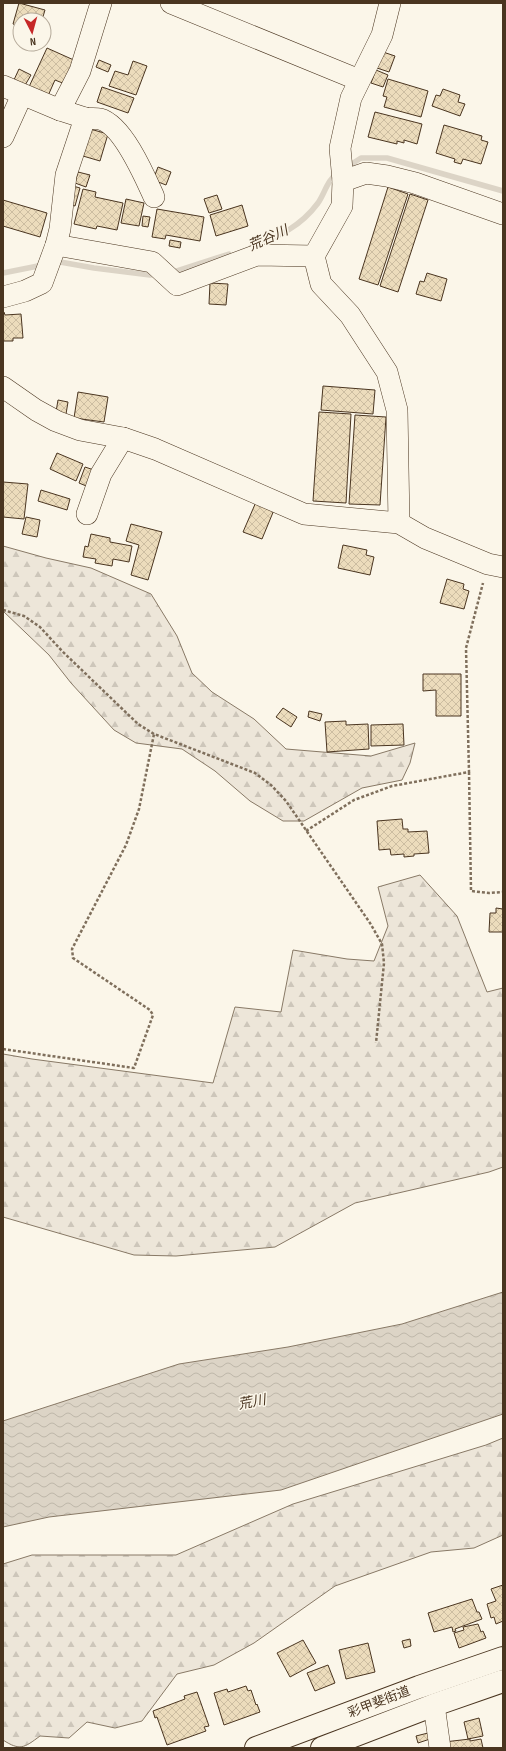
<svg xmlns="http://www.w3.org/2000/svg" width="506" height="1751" viewBox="0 0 506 1751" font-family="'Sofia Sans Condensed','Noto Sans JP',sans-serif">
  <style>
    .forest { fill: url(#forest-firs); stroke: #887966 }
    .water { fill: url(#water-waves); stroke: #887966 }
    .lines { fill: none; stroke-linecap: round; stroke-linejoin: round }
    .stream { stroke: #dcd4c6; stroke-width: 5.5 }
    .building { fill: url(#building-cross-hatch); stroke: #4a3520 }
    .minor-casing { stroke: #4a3520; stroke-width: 22 }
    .highway-casing { stroke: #4a3520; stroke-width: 24 }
    .path { stroke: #7f6f5c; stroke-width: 2.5; stroke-dasharray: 3 2; stroke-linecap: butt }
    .minor { stroke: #fbf6e9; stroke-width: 21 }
    .highway { stroke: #fbf6e9; stroke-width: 22 }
    .labels { text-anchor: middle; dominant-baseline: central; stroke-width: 3; stroke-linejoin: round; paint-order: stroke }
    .street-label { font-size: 13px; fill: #4a3520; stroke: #fbf6e9 }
    .water-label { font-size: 14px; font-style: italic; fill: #4a3520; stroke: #fbf6e9 }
  </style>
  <defs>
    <pattern id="forest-firs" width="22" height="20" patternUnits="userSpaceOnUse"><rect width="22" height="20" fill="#ede6d9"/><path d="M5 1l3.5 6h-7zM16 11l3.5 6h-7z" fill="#cdc6ba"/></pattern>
    <pattern id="water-waves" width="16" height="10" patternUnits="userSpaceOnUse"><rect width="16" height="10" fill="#dcd4c6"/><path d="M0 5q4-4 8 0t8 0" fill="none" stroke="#beb7aa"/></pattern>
    <pattern id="building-cross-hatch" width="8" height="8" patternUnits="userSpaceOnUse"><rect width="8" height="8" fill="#ecdcbc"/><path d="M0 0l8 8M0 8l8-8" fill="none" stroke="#ccbda1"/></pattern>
  </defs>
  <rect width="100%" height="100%" fill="#fbf6e9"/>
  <g class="forest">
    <polygon points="3,546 46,558 91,568 151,594 177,636 192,673 212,692 254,719 286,749 371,756 415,743 410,763 402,780 362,788 304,821 283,821 250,801 215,771 182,749 136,743 114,730 71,683 49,655 3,611"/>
    <polygon points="420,875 457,916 487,992 503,988 503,1167 489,1172 355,1203 275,1247 176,1256 134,1255 3,1217 3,1054 32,1059 213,1083 235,1007 281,1012 293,950 347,959 374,961 388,926 378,887"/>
    <path d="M 503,1438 L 503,1535 L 474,1548 L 431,1552 L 335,1586 L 254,1643 L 214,1665 L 177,1674 L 142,1721 L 115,1728 L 87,1722 L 69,1738 L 40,1736 C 24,1748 20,1751 3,1740 L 3,1564 L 32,1555 L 176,1555 L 293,1504 L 486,1445 Z"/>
  </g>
  <polygon class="water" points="503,1292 503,1414 281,1490 49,1517 3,1527 3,1421 179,1364 288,1347 402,1324"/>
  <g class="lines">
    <g class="stream">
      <polyline points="347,167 361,158 387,158 503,191"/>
      <path d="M 252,246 C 279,237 301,226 318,203 C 325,193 327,180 338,173"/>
      <polyline points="54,263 60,262 94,268 150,275 158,274"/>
      <polyline points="3,273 43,265"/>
      <polyline points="170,273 229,254"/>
    </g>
  </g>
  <g class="building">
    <polygon points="19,3 45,10 42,20 20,20 20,26 13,24"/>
    <polygon points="47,48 76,61 65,84 55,80 47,98 28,89"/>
    <polygon points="383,52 395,56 389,72 377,68"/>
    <polygon points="99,60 111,65 108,72 96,67"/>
    <polygon points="133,61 147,66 136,95 109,86 115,71 128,75"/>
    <polygon points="19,69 31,75 24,87 13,82"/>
    <polygon points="376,70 388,75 383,87 371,83"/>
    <polygon points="388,79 428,91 421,117 384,107 387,97 383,96"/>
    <polygon points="102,87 134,98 128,113 97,102"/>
    <polygon points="443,89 460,95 458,102 465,104 460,116 432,106 436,95 440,96"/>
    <polygon points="375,112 422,124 417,144 404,140 404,143 397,141 397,144 368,137"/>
    <polygon points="444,125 482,136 481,140 488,142 481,164 463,159 461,164 454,162 455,159 436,153"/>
    <polygon points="90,129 108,134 100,161 83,156"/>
    <polygon points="158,167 171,172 166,185 153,180"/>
    <polygon points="78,172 90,175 86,187 75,183"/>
    <polygon points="73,186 80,188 75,206 68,204"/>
    <polygon points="388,187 408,194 378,285 359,279"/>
    <polygon points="83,189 96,192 95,197 123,203 117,230 97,226 96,229 74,224"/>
    <polygon points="410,194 428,200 398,292 380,286"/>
    <polygon points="217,195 222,209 209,213 204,199"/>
    <polygon points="126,199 144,203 139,226 121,223"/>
    <polygon points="3,200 47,213 40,237 3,226"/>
    <polygon points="242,205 248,226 216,236 210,215"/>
    <polygon points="157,209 204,217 200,241 166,235 165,239 152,237"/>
    <polygon points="143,216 150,217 148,227 142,226"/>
    <polygon points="170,240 181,242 180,248 169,246"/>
    <polygon points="427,273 447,279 441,301 416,294 420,281 424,282"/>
    <polygon points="210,283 228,284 226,305 209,304"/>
    <polygon points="3,312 4,312 5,315 21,314 23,338 13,338 13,341 3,341"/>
    <polygon points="323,386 375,390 373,414 321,410"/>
    <polygon points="78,392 108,397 104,422 74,418"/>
    <polygon points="58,400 68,402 66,414 56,412"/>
    <polygon points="319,412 351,414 346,503 313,501"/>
    <polygon points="355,415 386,417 380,505 349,504"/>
    <polygon points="57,453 83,464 76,481 50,469"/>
    <polygon points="85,467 97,471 91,488 79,483"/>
    <polygon points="3,482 28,484 24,519 3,517"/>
    <polygon points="41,490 70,499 67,510 38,501"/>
    <polygon points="256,502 274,510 262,539 243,532"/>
    <polygon points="26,517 40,520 37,537 22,534"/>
    <polygon points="131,524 162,532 148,580 131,575 139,545 126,541"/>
    <polygon points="91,534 110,538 110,542 132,546 129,562 113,559 112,566 95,563 96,559 83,557 85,546 88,547"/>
    <polygon points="343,545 367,550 366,555 374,557 370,575 338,568"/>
    <polygon points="447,579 464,584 463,589 469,591 464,609 440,603"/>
    <polygon points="423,674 461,674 461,716 436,716 436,690 423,691"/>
    <polygon points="283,708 297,717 291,727 276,717"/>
    <polygon points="309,711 322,714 320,721 308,717"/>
    <polygon points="346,721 346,725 368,724 369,749 327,752 325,722"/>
    <polygon points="403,724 404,745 371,746 371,725"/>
    <polygon points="402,819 403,829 408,829 408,832 427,831 429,853 414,854 414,856 404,857 404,854 391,855 390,849 379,850 377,821"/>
    <polygon points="496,908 503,909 503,932 489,932 490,913 496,913"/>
    <polygon points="503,1585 503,1621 496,1624 494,1617 491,1618 487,1604 496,1601 491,1589"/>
    <polygon points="472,1599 477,1612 479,1612 482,1619 455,1629 456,1631 453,1632 452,1627 434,1632 428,1613"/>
    <polygon points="478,1624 481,1632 483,1631 486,1638 459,1648 454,1633 464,1630 463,1627"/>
    <polygon points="410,1639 411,1646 404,1648 402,1641"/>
    <polygon points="303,1640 316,1663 290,1677 277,1653"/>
    <polygon points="368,1643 375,1672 346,1679 339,1650"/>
    <polygon points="328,1665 335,1683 315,1691 307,1673"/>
    <polygon points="246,1686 248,1691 251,1690 256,1705 257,1704 260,1712 224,1725 214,1693 227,1689 228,1692"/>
    <polygon points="197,1692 209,1726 204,1727 206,1731 167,1745 157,1717 155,1718 153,1711 185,1699 184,1696"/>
    <polygon points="479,1718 483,1736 468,1739 464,1722"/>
    <polygon points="428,1733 430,1739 418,1743 416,1736"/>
    <polygon points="470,1739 470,1741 481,1739 483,1748 445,1748 444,1742"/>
  </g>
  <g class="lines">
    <defs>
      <g id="minor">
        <polyline points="171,3 359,80"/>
        <polyline points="390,3 382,35 351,98 340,148 343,181 342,206 314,256 321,284 350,315 387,372 397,410 399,523"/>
        <polyline points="3,86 60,110"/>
        <path d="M 85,118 C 90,119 96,118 100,119 C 123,125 145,177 154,197"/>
        <polyline points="3,137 22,95"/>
        <polyline points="343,181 366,173 387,176 415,183 503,214"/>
        <polyline points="56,245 152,262 177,285 257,255 314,256"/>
        <polyline points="3,297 25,291 42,283 56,245 60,229 66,175 85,118 60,110 80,71 101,3"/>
        <polyline points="3,387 36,410 56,421 80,430 123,438 155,449 304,514 399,523 425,538 488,564 503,567"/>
        <polyline points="87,514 101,474 123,438"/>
        <polyline points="434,1705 440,1748"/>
      </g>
      <g id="highway">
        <polyline points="256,1748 419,1687 503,1658"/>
        <polyline points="322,1748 434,1705 503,1681"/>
      </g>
    </defs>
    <use href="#minor" class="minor-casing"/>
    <use href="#highway" class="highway-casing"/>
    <g class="path">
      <polyline points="3,610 24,616 40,627 62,651 138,724 154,734 255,773 271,785 286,801 370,923 382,944 384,963 376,1043"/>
      <polyline points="469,772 471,891 489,893 503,892"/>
      <polyline points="306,831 354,800 392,786 469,772 466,648 483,583"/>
      <polyline points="3,1049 134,1068 153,1015 150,1010 73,958 72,949 126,845 139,809 154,734"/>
    </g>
    <use href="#minor" class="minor"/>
    <use href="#highway" class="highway"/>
  </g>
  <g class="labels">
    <g class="street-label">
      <text transform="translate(379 1702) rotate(-21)">彩甲斐街道</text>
    </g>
    <g class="water-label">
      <text transform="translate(268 238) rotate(-24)">荒谷川</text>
      <text transform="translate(252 1402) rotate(-11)">荒川</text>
    </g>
  </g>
  <rect width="506" height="1751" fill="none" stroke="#4a3520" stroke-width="8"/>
  <g transform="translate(32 32) rotate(174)"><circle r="19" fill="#fbf6e9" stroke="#b4a999"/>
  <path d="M0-3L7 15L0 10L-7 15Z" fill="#c62828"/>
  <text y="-6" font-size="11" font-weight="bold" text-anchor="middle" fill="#4a3520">N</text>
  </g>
</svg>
